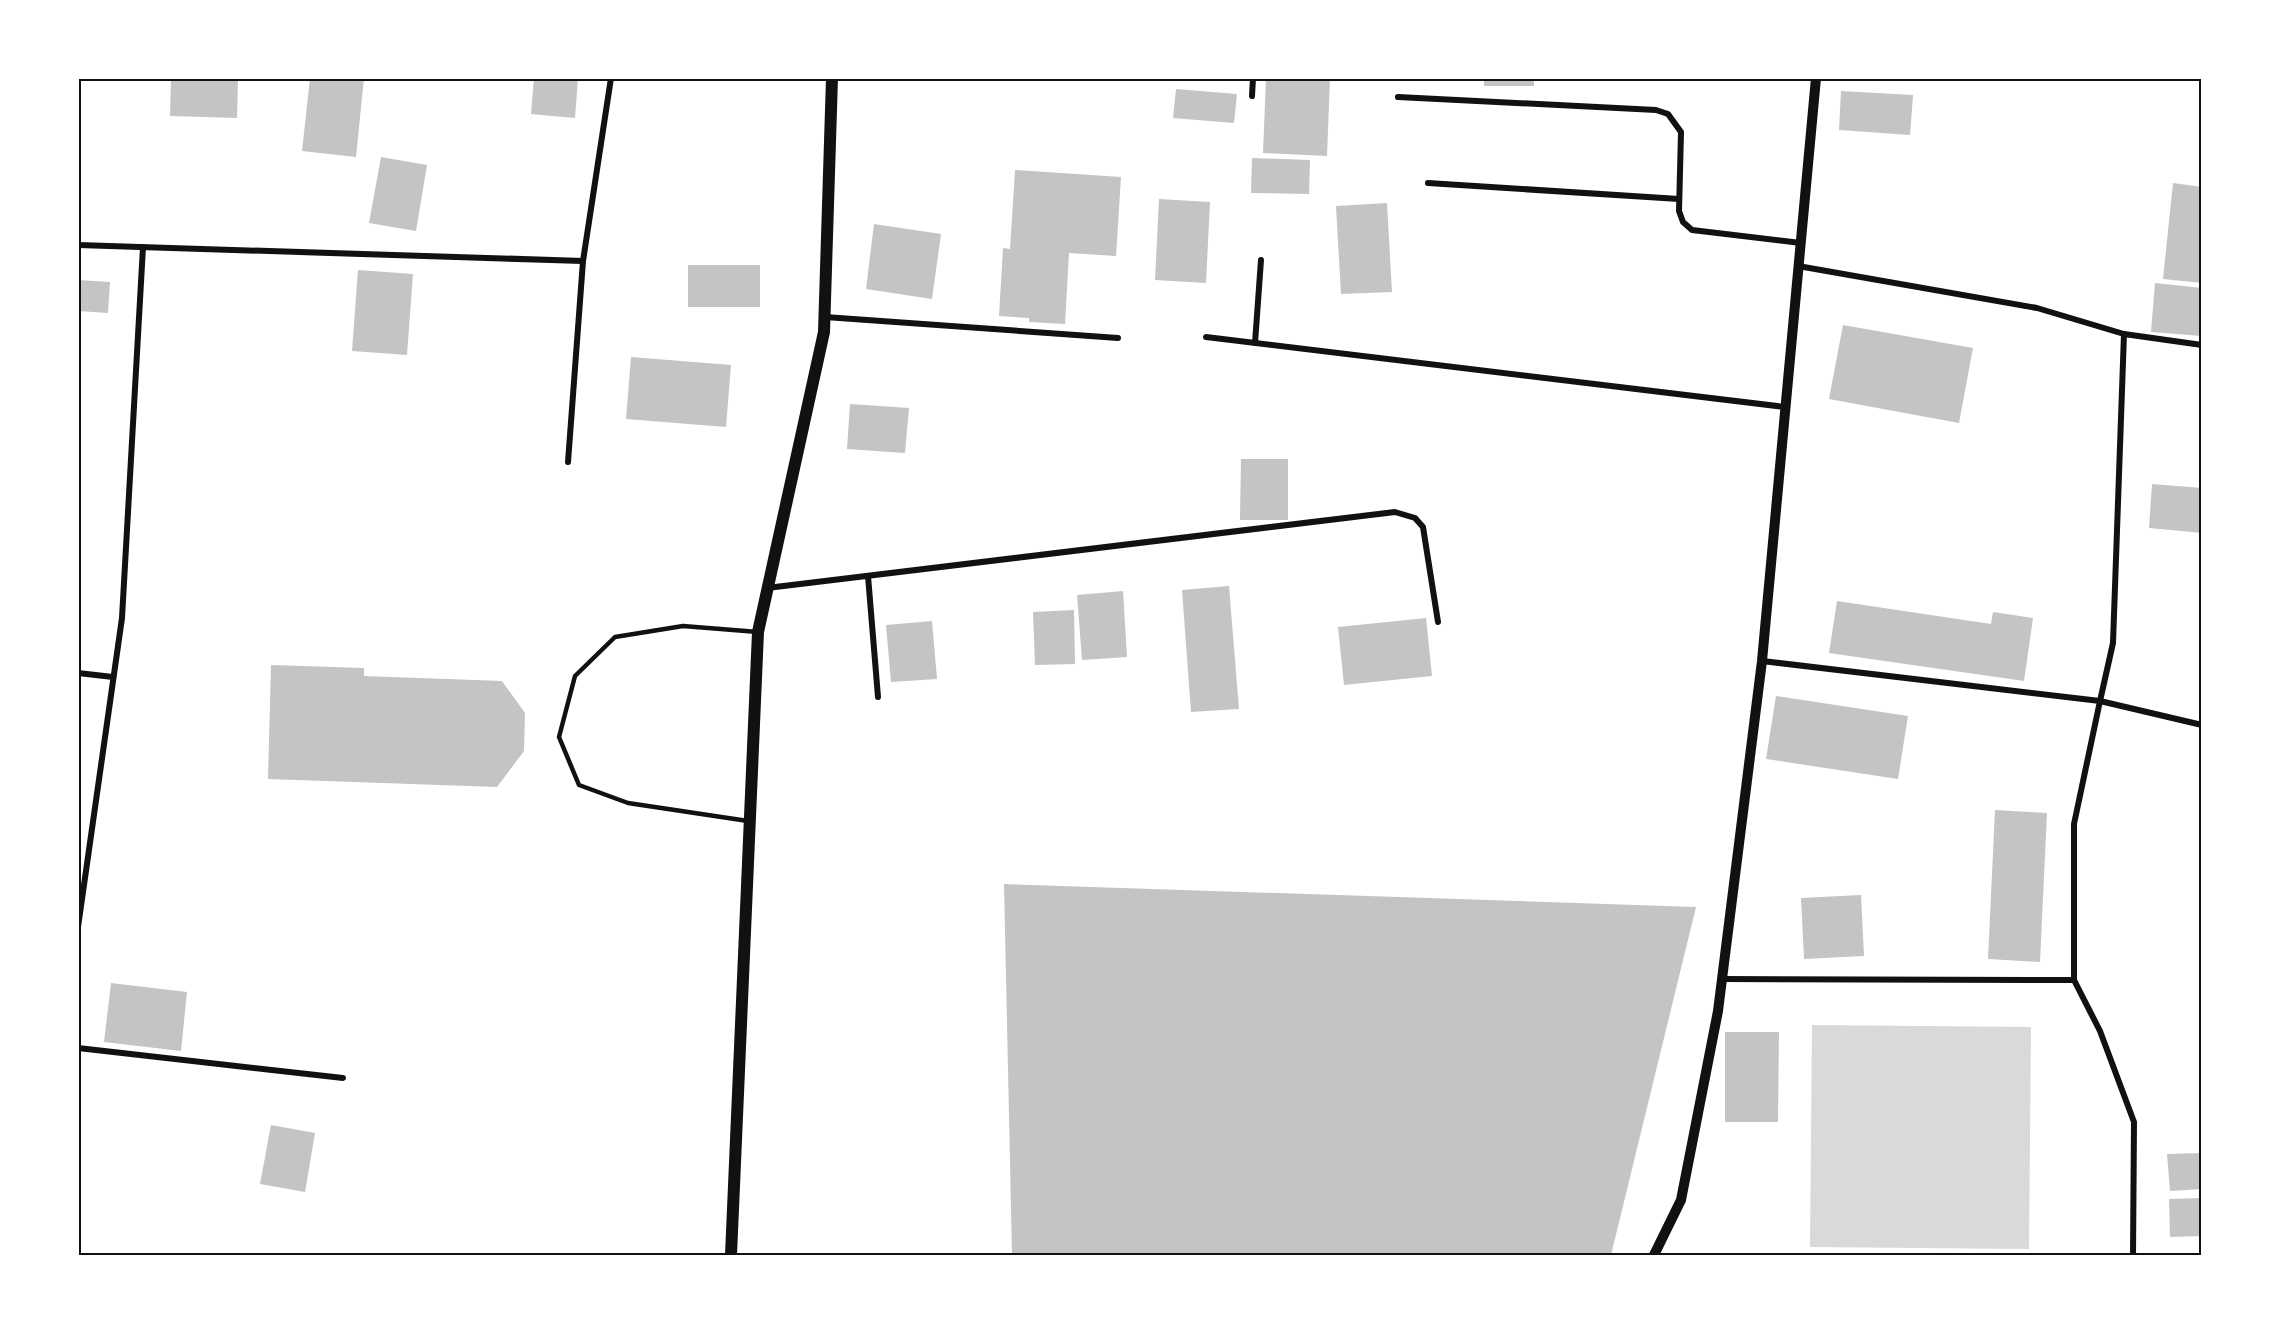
<svg xmlns="http://www.w3.org/2000/svg" width="2280" height="1333" viewBox="0 0 2280 1333" font-family="'Libre Baskerville',serif">
  <style>
    .water { fill: #d9d9d9 }
    .building { fill: #c4c4c4 }
    .lines { fill: none; stroke-linecap: round; stroke-linejoin: round }
    .service { stroke: #111; stroke-width: 4.5 }
    .minor { stroke: #111; stroke-width: 6 }
    .tertiary { stroke: #111; stroke-width: 10 }
    .secondary { stroke: #111; stroke-width: 12 }
    .neatline { fill: none; stroke: #111; stroke-width: 2 }
  </style>
  <rect width="100%" height="100%" fill="#fff"/>
  <polygon class="water" points="1812,1025 2031,1027 2029,1249 1810,1247"/>
  <g class="building">
    <polygon points="171,78 238,78 237,118 170,116"/>
    <polygon points="310,78 364,78 356,157 302,151"/>
    <polygon points="534,78 578,78 575,118 531,114"/>
    <polygon points="1266,78 1330,78 1327,156 1263,153"/>
    <rect x="1484" y="78" width="50" height="8"/>
    <polygon points="1176,89 1237,94 1234,123 1173,118"/>
    <polygon points="1841,91 1913,95 1910,135 1839,130"/>
    <polygon points="381,157 427,165 416,231 369,223"/>
    <polygon points="1252,158 1310,160 1309,194 1251,193"/>
    <polygon points="1015,170 1121,177 1116,256 1069,253 1065,324 1029,322 1029,318 999,316 1003,248 1010,249"/>
    <polygon points="2173,183 2202,187 2202,283 2163,279"/>
    <polygon points="1159,199 1210,202 1206,283 1155,280"/>
    <polygon points="1387,203 1392,292 1341,294 1336,206"/>
    <polygon points="874,224 941,234 932,299 866,289"/>
    <rect x="688" y="265" width="72" height="42"/>
    <polygon points="358,270 413,274 407,355 352,351"/>
    <polygon points="78,280 110,282 108,313 78,311"/>
    <polygon points="2155,283 2202,288 2202,336 2151,332"/>
    <polygon points="1843,325 1973,348 1959,423 1829,399"/>
    <polygon points="631,357 731,365 726,427 626,419"/>
    <polygon points="850,404 909,408 905,453 847,449"/>
    <polygon points="1241,459 1288,459 1288,520 1240,520"/>
    <polygon points="2152,484 2202,488 2202,533 2149,528"/>
    <polygon points="1229,586 1239,709 1191,712 1182,590"/>
    <polygon points="1123,591 1127,657 1082,660 1077,595"/>
    <polygon points="1837,601 1991,624 1993,612 2033,618 2024,681 1829,653"/>
    <polygon points="1074,610 1075,664 1035,665 1033,612"/>
    <polygon points="1426,618 1432,676 1344,685 1338,627"/>
    <polygon points="932,621 937,679 891,682 886,625"/>
    <polygon points="271,665 364,668 364,676 502,681 525,713 524,751 497,787 268,779"/>
    <polygon points="1776,696 1908,716 1898,779 1766,759"/>
    <polygon points="1995,810 2047,813 2040,962 1988,959"/>
    <polygon points="1004,884 1696,907 1611,1255 1012,1255"/>
    <polygon points="1861,895 1864,956 1804,959 1801,898"/>
    <polygon points="111,983 187,992 181,1051 104,1042"/>
    <polygon points="1725,1032 1779,1032 1778,1122 1725,1122"/>
    <polygon points="271,1125 315,1133 305,1192 260,1184"/>
    <polygon points="2202,1153 2202,1189 2170,1191 2167,1154"/>
    <polygon points="2202,1198 2202,1236 2170,1237 2169,1199"/>
  </g>
  <g class="lines">
    <polyline class="service" points="748,821 628,803 579,785 559,737 575,676 615,637 683,626 758,632"/>
    <g class="minor">
      <polyline points="1252,96 1253,78"/>
      <polyline points="1398,97 1656,110 1668,114 1681,132 1679,211 1683,222 1692,230 1801,243"/>
      <polyline points="1428,183 1679,199"/>
      <polyline points="78,245 583,261 611,78"/>
      <polyline points="1798,266 2037,308 2124,334 2113,643 2100,701 2202,725"/>
      <polyline points="825,317 1118,338"/>
      <polyline points="2124,334 2202,345"/>
      <polyline points="1206,337 1785,407"/>
      <polyline points="1255,343 1261,260"/>
      <polyline points="568,462 583,261"/>
      <polyline points="868,576 878,697"/>
      <polyline points="767,588 1395,512 1415,518 1423,527 1438,622"/>
      <polyline points="1762,661 2100,701 2074,824 2074,980"/>
      <polyline points="78,673 113,677"/>
      <polyline points="78,927 122,618 143,247"/>
      <polyline points="1722,979 2074,980 2100,1031 2134,1122 2133,1255"/>
      <polyline points="78,1048 343,1078"/>
    </g>
    <polyline class="tertiary" points="1654,1255 1681,1200 1718,1011 1762,661 1816,78"/>
    <polyline class="secondary" points="731,1255 758,632 824,332 832,78"/>
  </g>
  <rect width="2280" height="1333" fill="none" stroke="#ffffff" stroke-width="159"/>
  <rect x="80" y="80" width="2120" height="1174" class="neatline"/>
</svg>
